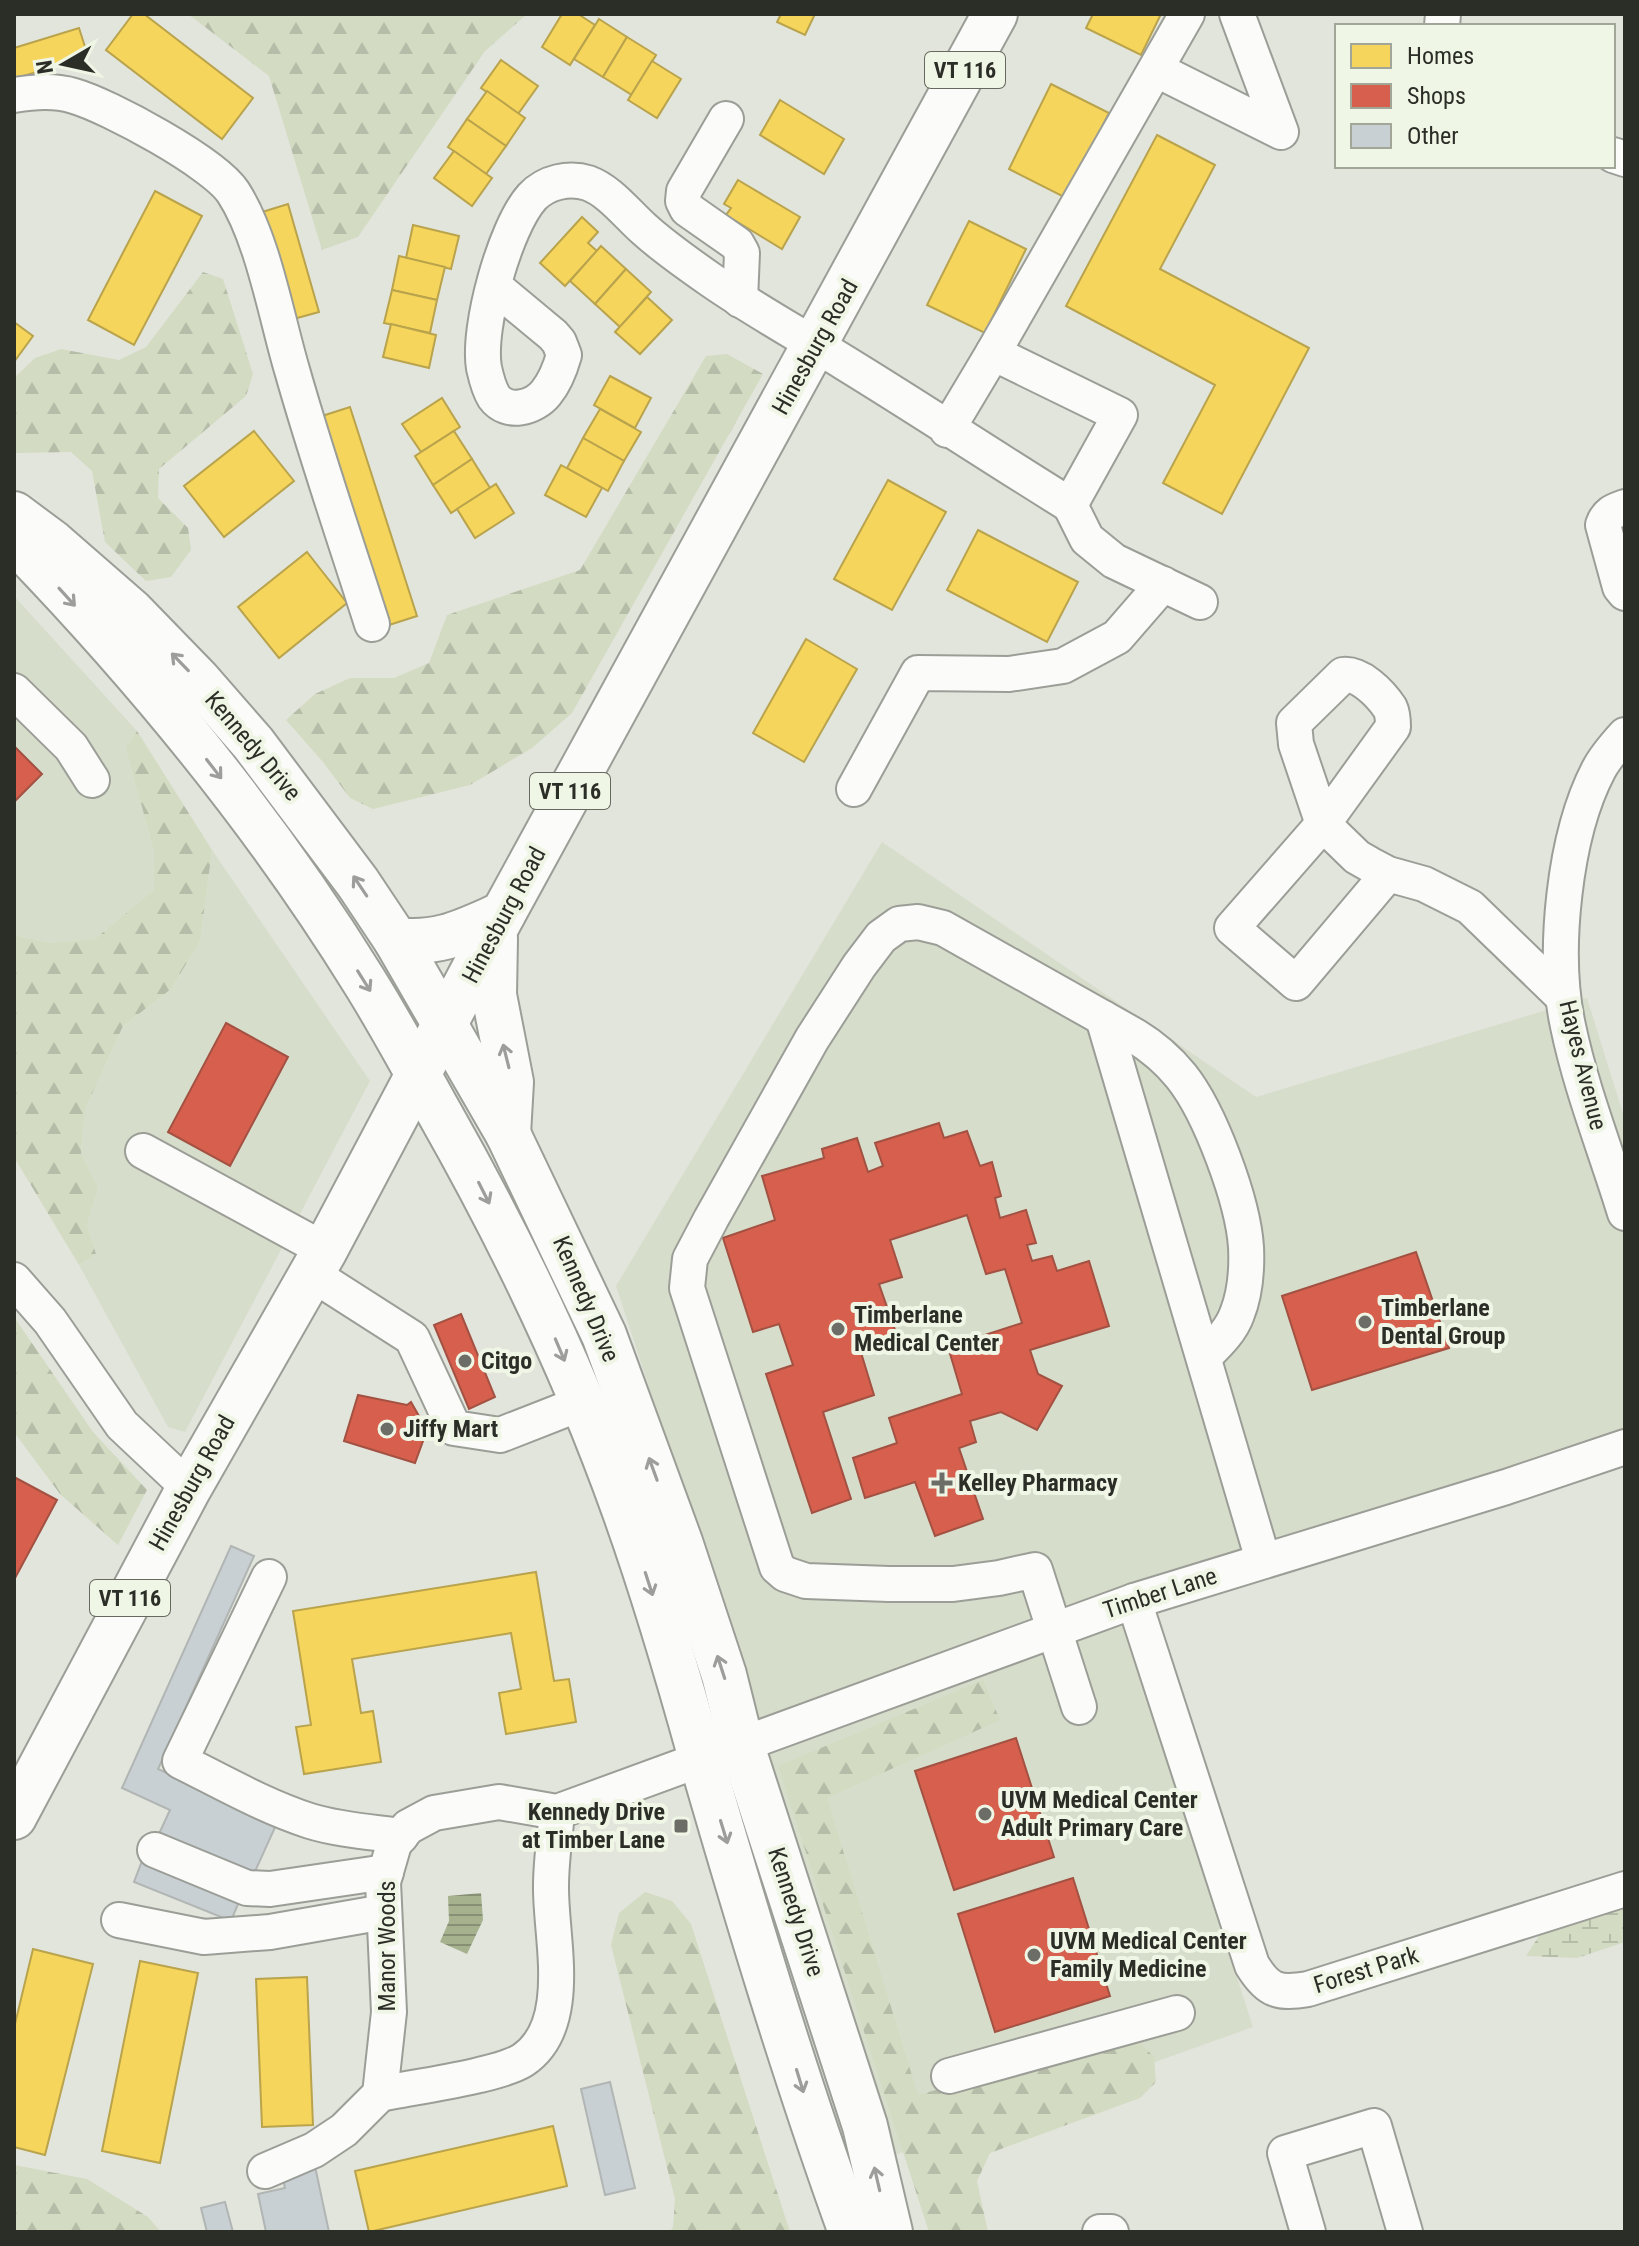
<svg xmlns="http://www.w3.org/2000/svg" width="1639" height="2246" viewBox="0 0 1639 2246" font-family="'Roboto Condensed',sans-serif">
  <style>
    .built { fill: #d7ddcb }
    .forest { fill: url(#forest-firs) }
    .wetland { fill: url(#wetland-marsh) }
    .water { fill: url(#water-rules) }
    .homes { fill: #f6d55c; stroke: #b9a34c; stroke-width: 2 }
    .shops { fill: #d6604d; stroke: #a35142; stroke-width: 2 }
    .building { fill: #c8d0d4; stroke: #b1b5b3; stroke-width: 2 }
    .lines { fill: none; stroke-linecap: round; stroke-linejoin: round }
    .minor-casing { stroke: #9b9e97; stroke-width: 38 }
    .major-casing { stroke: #9b9e97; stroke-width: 48 }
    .minor { stroke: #fbfbfa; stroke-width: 34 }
    .major { stroke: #fbfbfa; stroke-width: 44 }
    .oneway { stroke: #9d9e9b }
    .poi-dot { fill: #6b6d66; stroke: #f0f6e5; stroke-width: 3 }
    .labels { text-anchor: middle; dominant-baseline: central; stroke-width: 8; stroke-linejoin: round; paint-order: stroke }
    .shield { fill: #f0f6e5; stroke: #666960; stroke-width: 2 }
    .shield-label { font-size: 22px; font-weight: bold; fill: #2b2d27 }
    .street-label { font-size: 24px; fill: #2b2d27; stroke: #f0f6e5 }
    .poi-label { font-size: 24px; font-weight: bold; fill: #2b2d27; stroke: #f0f6e5; text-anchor: start }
  </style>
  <defs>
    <pattern id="forest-firs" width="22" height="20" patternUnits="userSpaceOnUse" patternTransform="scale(2)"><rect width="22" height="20" fill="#d3dbc2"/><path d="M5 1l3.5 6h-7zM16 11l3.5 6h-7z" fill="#b5bca7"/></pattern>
    <pattern id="wetland-marsh" width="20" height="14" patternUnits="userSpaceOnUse" patternTransform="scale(2)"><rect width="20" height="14" fill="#d3dbc2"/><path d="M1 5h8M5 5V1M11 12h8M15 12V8" fill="none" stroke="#b5bca7"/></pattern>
    <pattern id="water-rules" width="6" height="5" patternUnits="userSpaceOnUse" patternTransform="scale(2)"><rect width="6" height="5" fill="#a6b18e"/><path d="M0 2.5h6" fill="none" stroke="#879074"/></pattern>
  </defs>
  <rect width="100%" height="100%" fill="#e2e5dc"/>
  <g class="built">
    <polygon points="14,596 137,731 127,748 154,851 155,890 95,939 50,943 14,935"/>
    <polygon points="882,842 1256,1097 1587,998 1625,1120 1625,1466 1122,1623 1253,2027 892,2156 778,1783 616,1286"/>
    <polygon points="212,850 370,1081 185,1432 168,1427 79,1265 96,1254 87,1225 98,1188 81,1153 85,1109 123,1026 171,989 200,941"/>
  </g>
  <g class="forest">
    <polygon points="188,14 527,14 485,51 358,237 322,250 269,76"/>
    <polygon points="203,272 223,279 253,374 246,396 159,469 158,498 188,528 191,550 171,577 146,581 105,542 92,471 71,452 14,453 14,378 35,358 61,349 119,360 146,347"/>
    <polygon points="727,354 763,374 572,713 532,748 470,785 373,809 350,798 323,762 286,720 315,694 350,678 394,678 429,663 447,615 580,570 706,356"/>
    <polygon points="137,731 212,850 200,941 171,989 123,1026 85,1109 81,1153 98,1188 87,1225 96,1254 79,1265 14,1157 14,935 50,943 95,939 154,890 154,851 126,748"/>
    <polygon points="14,1317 93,1432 147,1490 118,1545 60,1494 14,1432"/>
    <polygon points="983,1680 1000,1720 827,1798 918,2095 1017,2067 1137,2040 1154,2057 1156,2082 1140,2098 990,2153 977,2181 988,2232 929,2232 778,1766"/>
    <polygon points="645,1892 672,1901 691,1924 790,2232 669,2232 673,2227 675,2199 611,1945 619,1913"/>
    <polygon points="14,2165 87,2179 148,2217 161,2232 14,2232"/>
  </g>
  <polygon class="wetland" points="1625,1906 1625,1942 1577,1958 1526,1956 1542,1931"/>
  <polygon class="water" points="481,1893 483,1920 467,1954 440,1942 449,1921 448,1896"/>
  <g class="homes">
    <polygon points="133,14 144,14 253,98 222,139 106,50"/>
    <polygon points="562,14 578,14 595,25 570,65 542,47"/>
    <polygon points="781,14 815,14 805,35 777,22"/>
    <polygon points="1093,14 1161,14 1141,55 1086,28"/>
    <polygon points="599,19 627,37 603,77 574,59"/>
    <polygon points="79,28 88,56 14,79 14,48"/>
    <polygon points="627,37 656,55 632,95 603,77"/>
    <polygon points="501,60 538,86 518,114 481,88"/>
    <polygon points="652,61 681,79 657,118 628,100"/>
    <polygon points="1051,84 1109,113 1066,198 1009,169"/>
    <polygon points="487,91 525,118 506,146 467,119"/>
    <polygon points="780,100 844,139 824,174 760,135"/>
    <polygon points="467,119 506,146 486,174 448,147"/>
    <polygon points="1157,135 1215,165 1160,269 1309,348 1222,514 1163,483 1215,385 1066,306"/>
    <polygon points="454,151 492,178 472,206 434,178"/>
    <polygon points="738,180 800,217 782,249 726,215 731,208 724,204"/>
    <polygon points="155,191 202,216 134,345 88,320"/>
    <polygon points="288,204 319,312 290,320 259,213"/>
    <polygon points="582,217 598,232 588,243 597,251 565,286 540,263"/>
    <polygon points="969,221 1026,249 985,333 927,305"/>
    <polygon points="413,225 459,236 451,269 406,258"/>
    <polygon points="601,246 626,269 595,304 570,281"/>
    <polygon points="399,256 445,267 437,300 392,290"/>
    <polygon points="626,269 651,292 620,327 595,304"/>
    <polygon points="392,290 437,300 430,333 384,323"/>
    <polygon points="647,297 672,320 640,354 615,332"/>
    <polygon points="14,322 33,336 14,362"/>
    <polygon points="391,324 436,335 429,368 383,357"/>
    <polygon points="610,376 651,398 635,428 594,405"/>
    <polygon points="442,398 460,427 421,452 402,424"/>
    <polygon points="350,407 417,616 386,626 319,417"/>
    <polygon points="600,409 641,432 624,461 583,438"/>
    <polygon points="254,431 294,481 224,537 184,486"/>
    <polygon points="454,431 472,459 433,485 415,456"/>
    <polygon points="583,438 624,461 608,491 567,468"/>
    <polygon points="472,459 490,488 451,513 433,485"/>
    <polygon points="561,465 602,488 586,517 545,495"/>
    <polygon points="888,480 946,512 892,610 834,579"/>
    <polygon points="496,484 514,513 475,538 457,509"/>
    <polygon points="978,530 1078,582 1047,642 947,590"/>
    <polygon points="307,552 347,603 279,658 238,607"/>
    <polygon points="806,639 857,669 804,762 753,733"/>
    <polygon points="536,1572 554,1681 569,1679 576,1722 506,1734 499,1693 521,1689 511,1633 352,1659 361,1713 373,1711 381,1762 304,1774 296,1727 311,1725 293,1611"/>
    <polygon points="33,1949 93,1964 45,2155 14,2147 14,2028"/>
    <polygon points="140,1961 198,1973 160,2163 102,2151"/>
    <polygon points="307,1977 313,2125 262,2127 256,1979"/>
    <polygon points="553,2126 567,2186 369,2232 355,2171"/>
  </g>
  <g class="shops">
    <polygon points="14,746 42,774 14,802"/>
    <polygon points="226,1023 288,1057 230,1166 168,1132"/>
    <polygon points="939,1123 944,1138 967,1131 980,1166 992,1162 1001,1196 995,1198 1000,1218 1026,1210 1036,1243 1027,1245 1032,1261 1052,1256 1057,1271 1089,1261 1109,1326 1030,1350 1038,1374 1062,1386 1037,1430 1001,1412 970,1421 976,1442 959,1448 983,1519 935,1536 915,1482 865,1498 853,1458 897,1443 889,1418 962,1394 948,1347 1022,1323 1005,1269 986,1274 967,1215 890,1240 902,1277 879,1284 896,1333 859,1346 874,1395 823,1412 851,1499 812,1513 766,1374 793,1365 779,1324 753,1332 723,1238 775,1220 762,1176 824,1158 822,1149 857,1138 868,1172 883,1166 875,1143"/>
    <polygon points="1416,1252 1449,1348 1312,1390 1282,1296"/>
    <polygon points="461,1314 495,1397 469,1409 434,1325"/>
    <polygon points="358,1395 407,1405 411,1402 427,1430 415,1463 344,1441"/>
    <polygon points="14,1477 57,1500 14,1580"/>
    <polygon points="1016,1738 1054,1857 954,1890 915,1771"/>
    <polygon points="1073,1878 1110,1996 995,2032 958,1914"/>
  </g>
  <g class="building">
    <polygon points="231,1546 254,1556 158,1769 277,1823 252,1878 158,1836 170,1810 122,1788"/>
    <polygon points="145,1853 243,1892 231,1921 134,1882"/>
    <polygon points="610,2082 635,2188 605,2195 581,2089"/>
    <polygon points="313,2157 329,2232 266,2232 258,2194 285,2188 280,2164"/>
    <polygon points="225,2202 233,2232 207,2232 201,2208"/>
  </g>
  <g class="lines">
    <defs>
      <g id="minor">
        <polyline points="1442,26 1443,14"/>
        <polyline points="1157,70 1281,132 1237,14"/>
        <path d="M 14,95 C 34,92 54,90 74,96 C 109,106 214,163 233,192 C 263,238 276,316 292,370 C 316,455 345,539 372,624"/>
        <polyline points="726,119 684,191 683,201 687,209 737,244 742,253 740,300"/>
        <polyline points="1613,155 1625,159"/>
        <path d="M 494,286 L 553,335 L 559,342 L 564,355 C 560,369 555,382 546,393 C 534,408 507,415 494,397 C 489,389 486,377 484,368 C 477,328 505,227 532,197 C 546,182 569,177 588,183 C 610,191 627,214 644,229 C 665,248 688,264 711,280 C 754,310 800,335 845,363 C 920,409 994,458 1070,505 L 1120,415 L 993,353 L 947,430"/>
        <polyline points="993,353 1187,14"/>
        <polyline points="1070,505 1087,539 1114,561 1200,602"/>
        <path d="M 1625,507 C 1614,511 1607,513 1603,525 L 1620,587 L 1625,593"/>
        <polyline points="14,691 71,747 92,780"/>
        <path d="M 1625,735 C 1615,746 1606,756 1599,769 C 1564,835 1552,953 1568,1026 C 1581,1089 1606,1151 1625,1213"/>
        <polyline points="854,789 918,673 1009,674 1063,666 1117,637 1163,584"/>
        <path d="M 1388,874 L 1296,983 L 1232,928 L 1323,824 L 1393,727 C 1393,721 1393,714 1390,708 C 1380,693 1360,673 1343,675 L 1294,723 L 1296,744 L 1323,824 L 1357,857 L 1371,865 L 1388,874 L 1424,884 L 1470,907 L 1563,997"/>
        <polyline points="1103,1018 1263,1560"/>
        <polyline points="143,1151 325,1250"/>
        <polyline points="312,1274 412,1338 454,1428 500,1435 582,1403"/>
        <polyline points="14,1280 50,1321 122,1425 189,1488"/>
        <path d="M 269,1577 L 180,1761 C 222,1782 264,1806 310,1821 C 339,1830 371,1832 401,1836"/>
        <path d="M 1134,1601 L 1252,1965 C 1268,1991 1278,1994 1308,1989 L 1625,1889"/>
        <path d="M 1079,1707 L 1035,1570 L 999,1578 L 953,1584 L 889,1584 L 806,1581 L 785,1574 L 777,1567 L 687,1288 L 690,1259 L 711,1219 L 812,1039 L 859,966 L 881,937 L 899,924 L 918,922 L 943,928 L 1135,1036 C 1153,1047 1168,1060 1181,1076 C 1210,1112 1243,1201 1246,1247 C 1247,1268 1245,1294 1237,1314 C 1231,1331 1217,1344 1204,1357"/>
        <polyline points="155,1850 247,1888 270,1889 386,1872"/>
        <polyline points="119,1920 204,1937 270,1932 384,1912"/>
        <polyline points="949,2076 1177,2013"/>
        <path d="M 380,2094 C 413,2087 498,2076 523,2060 C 575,2025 550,1936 551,1886 C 551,1861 555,1836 557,1812"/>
        <polyline points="265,2171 314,2150 344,2130 380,2094 389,2012 383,1882 394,1844 408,1827 434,1813 499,1802 557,1812 1134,1601 1506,1487 1625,1447"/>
        <polyline points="1100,2232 1111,2232"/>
        <polyline points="1308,2232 1285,2153 1374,2126 1405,2232"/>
      </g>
      <g id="major">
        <polyline points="14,514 53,543 131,611 198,680 253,743 358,883 396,940 508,1134 604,1335 680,1542 724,1675 741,1743 865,2126 890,2232"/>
        <path d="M 21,547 C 148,679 267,824 364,981 C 391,1024 415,1069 440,1114 C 512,1241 576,1374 625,1512 C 654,1593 678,1675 701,1758 C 747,1917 795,2077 851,2232"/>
        <polyline points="495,938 494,995 511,1082 508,1134"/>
        <path d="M 396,940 C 440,945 464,931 503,914"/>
        <polyline points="14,1817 189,1488 325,1250 503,914 995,14"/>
      </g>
    </defs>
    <use href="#minor" class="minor-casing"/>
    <use href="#major" class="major-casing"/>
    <use href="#minor" class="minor"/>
    <use href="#major" class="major"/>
  </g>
  <defs><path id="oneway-shaft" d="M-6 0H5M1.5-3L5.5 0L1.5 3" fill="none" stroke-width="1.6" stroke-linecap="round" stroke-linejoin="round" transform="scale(2)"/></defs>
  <g class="oneway">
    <use href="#oneway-shaft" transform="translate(67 597) rotate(48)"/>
    <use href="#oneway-shaft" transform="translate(180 662) rotate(-134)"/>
    <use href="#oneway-shaft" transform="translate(214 769) rotate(52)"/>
    <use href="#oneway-shaft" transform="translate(360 886) rotate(-124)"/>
    <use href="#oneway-shaft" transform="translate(364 981) rotate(58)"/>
    <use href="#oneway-shaft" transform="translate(506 1056) rotate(-104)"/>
    <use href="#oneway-shaft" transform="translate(484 1193) rotate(63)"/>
    <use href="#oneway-shaft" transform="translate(560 1350) rotate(67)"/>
    <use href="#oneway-shaft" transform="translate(653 1469) rotate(-110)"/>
    <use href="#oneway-shaft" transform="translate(649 1584) rotate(72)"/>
    <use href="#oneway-shaft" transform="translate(721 1667) rotate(-108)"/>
    <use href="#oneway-shaft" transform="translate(724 1832) rotate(73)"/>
    <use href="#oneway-shaft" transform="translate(800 2081) rotate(73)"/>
    <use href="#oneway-shaft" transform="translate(877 2179) rotate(-103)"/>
  </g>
  <g class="poi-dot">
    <circle cx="1365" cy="1322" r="8"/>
    <circle cx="838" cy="1329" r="8"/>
    <circle cx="465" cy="1361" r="8"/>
    <circle cx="387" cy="1429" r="8"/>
    <path d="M938 1471h8v8h8v8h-8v8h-8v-8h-8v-8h8z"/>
    <circle cx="985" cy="1814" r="8"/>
    <rect x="673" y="1818" width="16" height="16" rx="4"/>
    <circle cx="1034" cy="1955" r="8"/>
  </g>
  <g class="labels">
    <g class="shield">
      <rect x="925" y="52" width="80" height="36" rx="6"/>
      <rect x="530" y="773" width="80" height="36" rx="6"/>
      <rect x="90" y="1580" width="80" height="36" rx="6"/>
    </g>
    <g class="shield-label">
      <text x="965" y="70">VT 116</text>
      <text x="570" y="791">VT 116</text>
      <text x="130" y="1598">VT 116</text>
    </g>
    <g class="street-label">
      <text transform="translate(815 347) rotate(-61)">Hinesburg Road</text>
      <text transform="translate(253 746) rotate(50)">Kennedy Drive</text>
      <text transform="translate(504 915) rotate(-62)">Hinesburg Road</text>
      <text transform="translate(1583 1065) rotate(76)">Hayes Avenue</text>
      <text transform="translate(586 1299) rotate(67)">Kennedy Drive</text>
      <text transform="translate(192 1483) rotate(-61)">Hinesburg Road</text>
      <text transform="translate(1160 1593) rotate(-18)">Timber Lane</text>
      <text transform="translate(796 1912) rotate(72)">Kennedy Drive</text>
      <text transform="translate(387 1946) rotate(-90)">Manor Woods</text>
      <text transform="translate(1366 1970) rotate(-17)">Forest Park</text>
    </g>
    <g class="poi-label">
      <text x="1381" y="1308">Timberlane<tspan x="1381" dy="28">Dental Group</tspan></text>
      <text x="854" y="1315">Timberlane<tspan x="854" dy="28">Medical Center</tspan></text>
      <text x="481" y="1361">Citgo</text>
      <text x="403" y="1429">Jiffy Mart</text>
      <text x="958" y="1483">Kelley Pharmacy</text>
      <text x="1001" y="1800">UVM Medical Center<tspan x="1001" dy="28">Adult Primary Care</tspan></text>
      <text x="665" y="1812" text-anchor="end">Kennedy Drive<tspan x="665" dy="28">at Timber Lane</tspan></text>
      <text x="1050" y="1941">UVM Medical Center<tspan x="1050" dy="28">Family Medicine</tspan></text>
    </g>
  </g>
  <rect width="1639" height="2246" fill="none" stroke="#2b2d27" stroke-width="32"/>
  <rect x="1335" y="24" width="280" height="144" fill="#f0f6e5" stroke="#a1a699" stroke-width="2"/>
  <rect x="1351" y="44" width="40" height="24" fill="#f6d55c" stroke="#a1a699" stroke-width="2"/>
  <text x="1407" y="64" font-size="24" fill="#2b2d27">Homes</text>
  <rect x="1351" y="84" width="40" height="24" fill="#d6604d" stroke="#a1a699" stroke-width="2"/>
  <text x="1407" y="104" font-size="24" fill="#2b2d27">Shops</text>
  <rect x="1351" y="124" width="40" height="24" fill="#c8d0d4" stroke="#a1a699" stroke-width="2"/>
  <text x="1407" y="144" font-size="24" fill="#2b2d27">Other</text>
  <g transform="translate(64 64) rotate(261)" stroke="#f0f6e5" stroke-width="6" paint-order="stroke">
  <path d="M0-6L14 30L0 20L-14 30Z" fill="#2b2d27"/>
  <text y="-12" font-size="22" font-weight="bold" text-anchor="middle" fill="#2b2d27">N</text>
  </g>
</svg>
